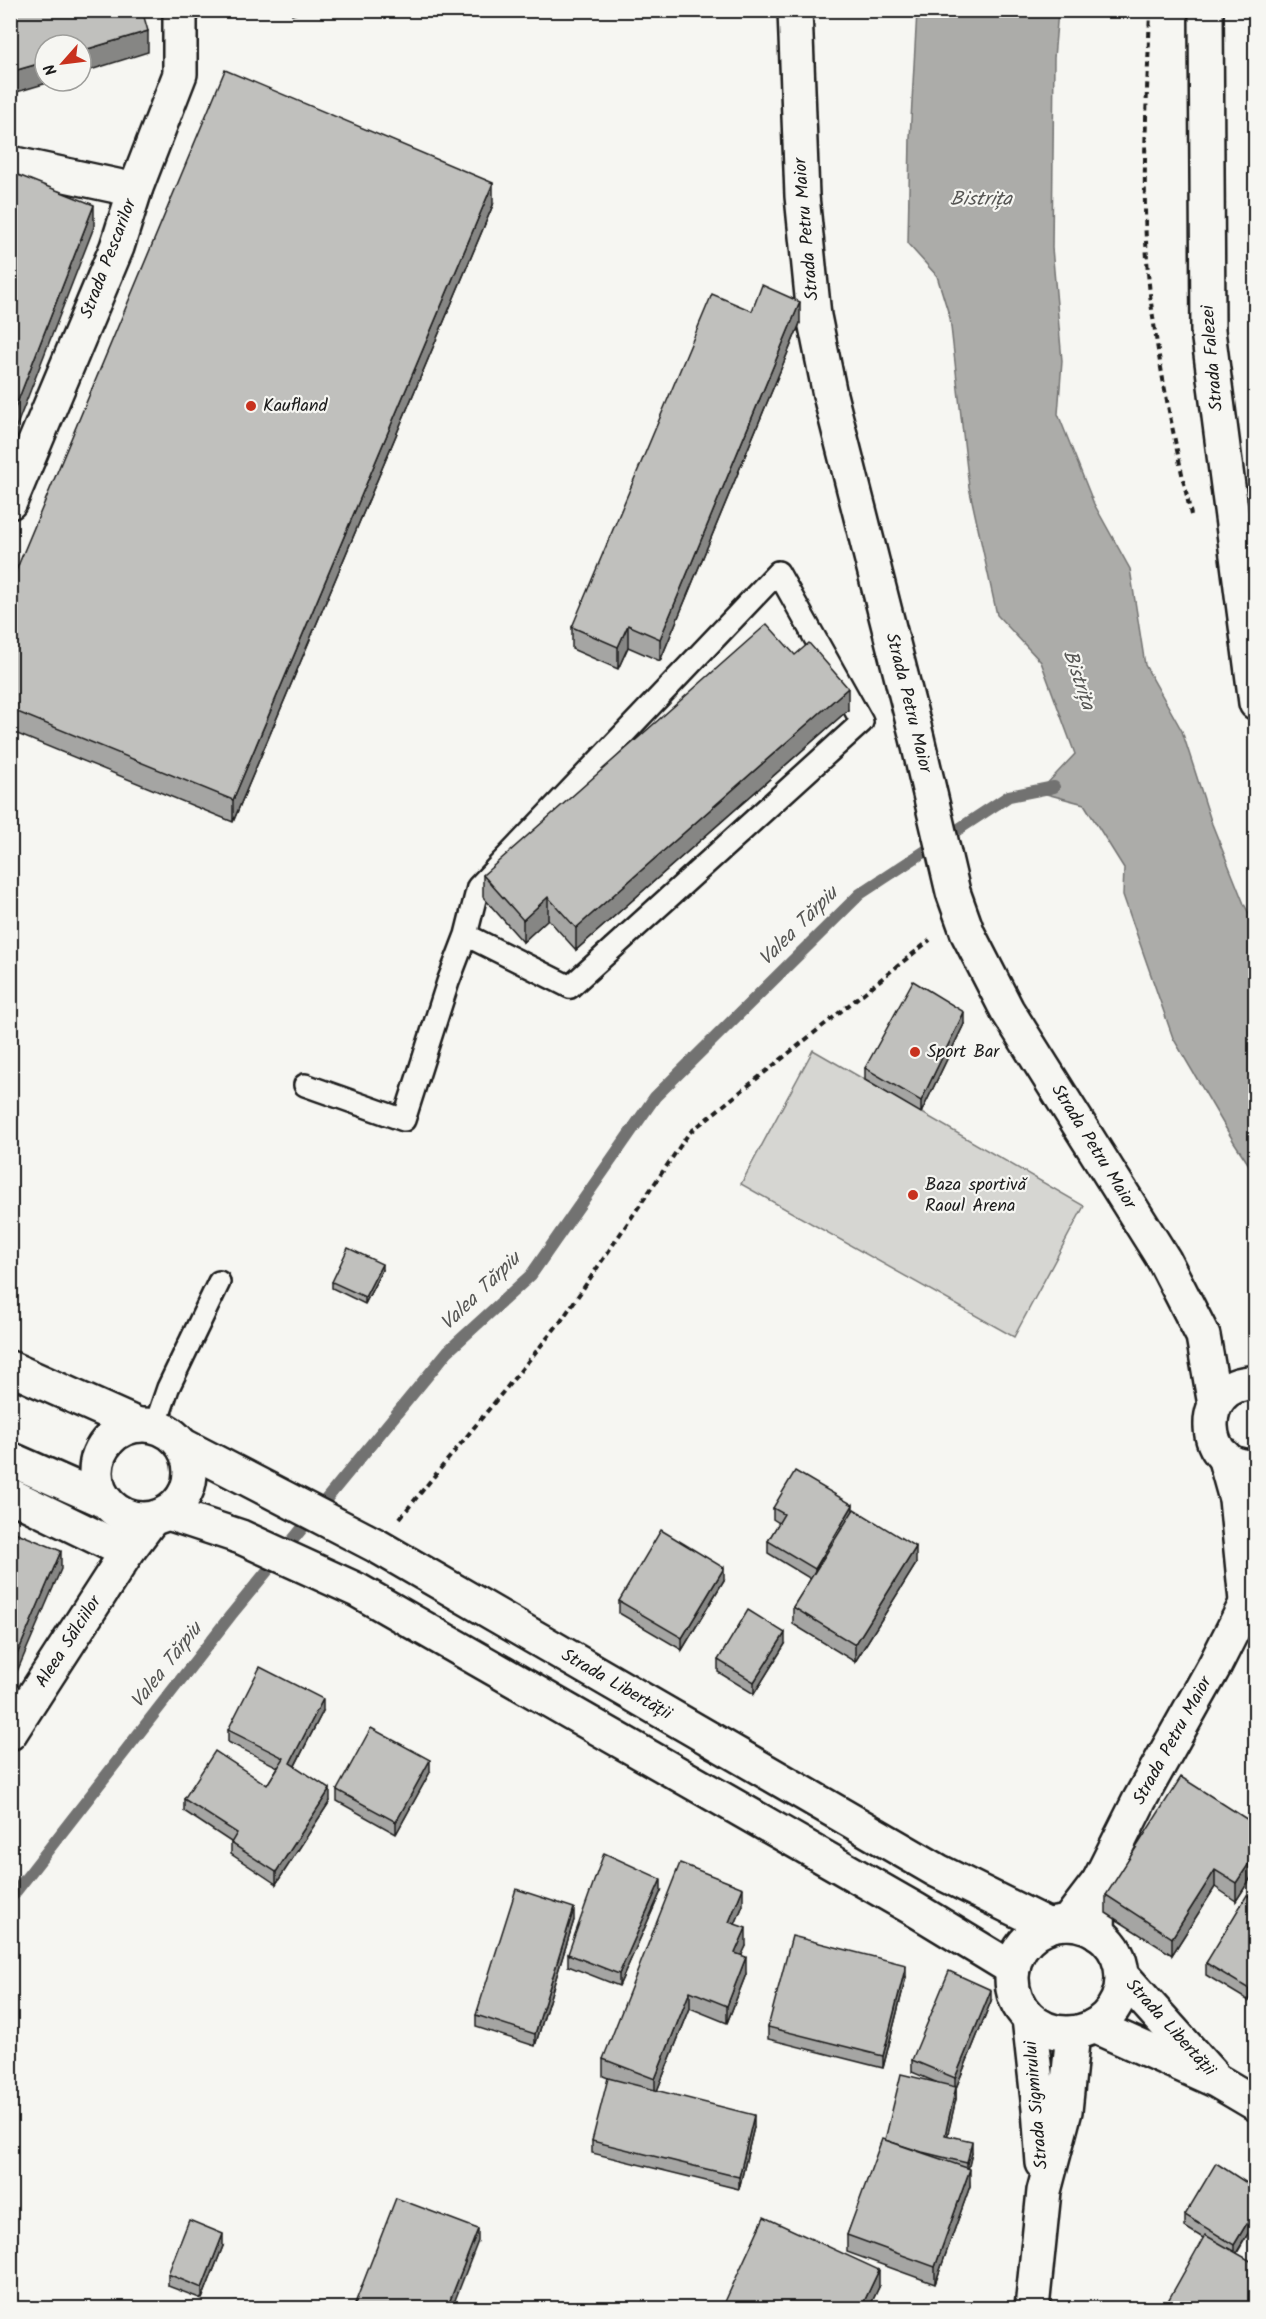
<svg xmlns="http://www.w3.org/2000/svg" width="1266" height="2319" viewBox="0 0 1266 2319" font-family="Kalam,sans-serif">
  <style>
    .green { fill: #d6d6d2; stroke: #797977; stroke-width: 1.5 }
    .water { fill: #acaca9; stroke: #727271; stroke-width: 1.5 }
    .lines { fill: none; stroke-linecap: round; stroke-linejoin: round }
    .stream { stroke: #727271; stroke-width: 12 }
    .lane-casing { stroke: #1c1c1c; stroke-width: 26 }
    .street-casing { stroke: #1c1c1c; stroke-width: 38 }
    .secondary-casing { stroke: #1c1c1c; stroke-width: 38 }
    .primary-casing { stroke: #1c1c1c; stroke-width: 38 }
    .path { stroke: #1c1c1c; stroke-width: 4; stroke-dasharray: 6 4.5; stroke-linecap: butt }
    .lane { stroke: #f6f6f2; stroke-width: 21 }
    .street { stroke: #f6f6f2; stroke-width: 33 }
    .secondary { stroke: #f6f6f2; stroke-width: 33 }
    .primary { stroke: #f6f6f2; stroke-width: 33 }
    .wall { fill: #a5a5a3; stroke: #1c1c1c; stroke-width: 1.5 }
    .shaded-wall { fill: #868684; stroke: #1c1c1c; stroke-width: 1.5 }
    .building { fill: #c0c0bd; stroke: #1c1c1c; stroke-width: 1.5 }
    .poi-dot { fill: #c8321e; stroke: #f6f6f2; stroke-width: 2 }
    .labels { text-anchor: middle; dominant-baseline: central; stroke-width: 4.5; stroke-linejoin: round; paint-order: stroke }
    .street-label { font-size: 18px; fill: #1c1c1c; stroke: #f6f6f2 }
    .poi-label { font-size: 18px; fill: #1c1c1c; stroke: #f6f6f2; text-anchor: start }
    .water-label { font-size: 20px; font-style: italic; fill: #565654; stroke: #f6f6f2 }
  </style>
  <rect width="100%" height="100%" fill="#f6f6f2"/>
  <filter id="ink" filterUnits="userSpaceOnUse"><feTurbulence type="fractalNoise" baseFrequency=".0167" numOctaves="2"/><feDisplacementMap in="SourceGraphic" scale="12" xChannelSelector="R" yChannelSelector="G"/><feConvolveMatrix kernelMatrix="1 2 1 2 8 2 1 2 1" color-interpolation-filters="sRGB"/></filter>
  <g filter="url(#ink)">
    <polygon class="green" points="813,1050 1084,1206 1014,1337 741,1184"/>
    <polygon class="water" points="917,11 1058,11 1054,58 1052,248 1062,361 1058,414 1094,504 1130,569 1145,665 1182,731 1212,824 1244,904 1255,925 1255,1174 1234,1142 1173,1038 1123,895 1124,868 1084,804 1039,792 1075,754 1041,662 997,615 969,487 950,318 937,276 908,244 910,138"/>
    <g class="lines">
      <polyline class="stream" points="10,1899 231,1615 448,1351 531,1275 655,1097 860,894 1009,796 1054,787"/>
      <defs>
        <g id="lane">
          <polyline points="305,1085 404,1120 448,982 466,935 478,887 778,572 862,722 570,987 466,935"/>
          <polyline points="155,1426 168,1388 219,1282"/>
        </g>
        <g id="street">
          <polyline points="10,163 135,190"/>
          <polyline points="10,502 117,247 135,190 180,74 180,10"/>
          <polyline points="10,1495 127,1552 151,1520"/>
          <polyline points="10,1733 127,1552"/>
        </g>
        <g id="secondary">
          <polyline points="795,10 802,196 814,316 830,395 917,738 953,892 968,934 1007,1010 1164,1260 1203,1336 1215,1405"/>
          <polyline points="1206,10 1208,331 1256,703"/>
          <path d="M 1256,1383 C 1193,1380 1199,1474 1256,1466"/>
          <polyline points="1224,1456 1236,1499 1246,1601"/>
          <polyline points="1067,1923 1099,1881 1139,1801 1215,1665 1256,1584"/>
          <polyline points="1098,1933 1099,1881"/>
          <polyline points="1029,2018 1039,2109 1043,2163"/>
          <polyline points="1032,2308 1044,2191 1065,2111 1073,2033"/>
        </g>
        <g id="primary">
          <polyline points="10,1368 138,1425"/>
          <circle cx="143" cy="1472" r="47"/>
          <polyline points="182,1445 377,1546 938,1871 1049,1926"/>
          <polyline points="10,1459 105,1501"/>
          <polyline points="168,1513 241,1537 357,1590 916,1910 1013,1969"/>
          <circle cx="1067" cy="1978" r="55"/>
          <polyline points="1122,1975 1210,2073"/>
          <polyline points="1094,2026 1217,2081 1256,2104"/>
        </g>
      </defs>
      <use href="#lane" class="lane-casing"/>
      <use href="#street" class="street-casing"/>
      <use href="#secondary" class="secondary-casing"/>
      <use href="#primary" class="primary-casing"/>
      <g class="path">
        <path d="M 1150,10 C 1147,105 1140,200 1150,294 C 1159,369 1175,442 1191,515"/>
        <polyline points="400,1518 561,1321 689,1133 930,940"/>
      </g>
      <use href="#lane" class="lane"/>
      <use href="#street" class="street"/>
      <use href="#secondary" class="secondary"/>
      <use href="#primary" class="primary"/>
    </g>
    <g class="wall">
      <polygon points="493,205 233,822 10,731 10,585"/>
      <polygon points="752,311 800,323 660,661 628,647 618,669 572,649 572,627"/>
      <polygon points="795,655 848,710 576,950 548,919 523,942 483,897 483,875"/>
      <polygon points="964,1024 921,1113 865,1080 865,1068"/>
      <polygon points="382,1270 365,1304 332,1288 332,1282"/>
      <polygon points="773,1508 853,1510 916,1564 855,1662 793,1624 793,1607 811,1579 768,1553 768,1541 779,1523 773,1519"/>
      <polygon points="724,1580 682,1650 619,1613 619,1601"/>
      <polygon points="785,1644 754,1694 718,1672 718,1660"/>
      <polygon points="1256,1668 1256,1697 1250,1693 1250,1676"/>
      <polygon points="323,1711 295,1766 330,1801 276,1884 231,1854 231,1842 184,1811 184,1799 267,1785 278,1767 228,1742 228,1730"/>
      <polygon points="430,1772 396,1834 337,1801 337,1790"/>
      <polygon points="1256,1825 1256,1870 1236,1901 1215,1887 1172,1955 1106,1913 1106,1895"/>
      <polygon points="1256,1884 1256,1991 1249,2001 1206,1975 1206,1963 1253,1899 1253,1888"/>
      <polygon points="661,1891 619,1986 568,1966 568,1954"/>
      <polygon points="743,1905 735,1924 746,1946 741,1955 746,1974 727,2023 690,2008 657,2091 754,2127 739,2189 592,2153 592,2141 613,2080 603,2076 603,2059"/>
      <polygon points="574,1920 535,2046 476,2027 476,2015"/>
      <polygon points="906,1977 883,2068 768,2039 768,2027"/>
      <polygon points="991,2001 956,2088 956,2099 947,2136 972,2153 968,2168 970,2186 935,2284 847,2252 847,2235 885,2140 938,2083 912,2072 912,2060"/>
      <polygon points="1256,2189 1256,2220 1237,2253 1203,2238 1185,2227 1185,2215"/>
      <polygon points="223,2246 202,2299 168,2286 168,2274"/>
      <polygon points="879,2287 869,2308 724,2308 724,2304"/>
    </g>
    <g class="shaded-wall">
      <polygon points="292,10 306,10 292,15"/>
      <polygon points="148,31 148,52 81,73 81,51"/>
      <polygon points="45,62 45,81 54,81 10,94 10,72"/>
      <polygon points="493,183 493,205 233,822 233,800"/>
      <polygon points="94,205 94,227 10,443 10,421"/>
      <polygon points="800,302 800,323 660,661 660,639"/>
      <polygon points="628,625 628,647 618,669 618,647"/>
      <polygon points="848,688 848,710 576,950 576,928"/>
      <polygon points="548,897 548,919 523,942 523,920"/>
      <polygon points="964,1012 964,1024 921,1113 921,1101"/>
      <polygon points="382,1264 382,1270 365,1304 365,1297"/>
      <polygon points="853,1505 853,1517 815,1581 815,1569"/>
      <polygon points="916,1547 916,1564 855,1662 855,1645"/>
      <polygon points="61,1551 61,1569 10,1688 10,1671"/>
      <polygon points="724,1568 724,1580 682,1650 682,1638"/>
      <polygon points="785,1633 785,1644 754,1694 754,1682"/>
      <polygon points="323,1699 323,1711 290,1775 290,1763"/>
      <polygon points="430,1760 430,1772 396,1834 396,1822"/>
      <polygon points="330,1789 330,1801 276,1884 276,1872"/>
      <polygon points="1256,1853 1256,1870 1236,1901 1236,1883"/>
      <polygon points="1215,1870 1215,1887 1172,1955 1172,1938"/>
      <polygon points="661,1879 661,1891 619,1986 619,1974"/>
      <polygon points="743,1888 743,1905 729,1939 729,1922"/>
      <polygon points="574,1908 574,1920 535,2046 535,2034"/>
      <polygon points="746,1928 746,1946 735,1970 735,1953"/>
      <polygon points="746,1957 746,1974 727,2023 727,2006"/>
      <polygon points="906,1965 906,1977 883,2068 883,2056"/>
      <polygon points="1256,1980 1256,1991 1249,2001 1249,1989"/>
      <polygon points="991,1990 991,2001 956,2088 956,2099 945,2147 945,2135 955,2090 955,2078"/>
      <polygon points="690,1991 690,2008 655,2096 655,2079"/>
      <polygon points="754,2115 754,2127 739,2189 739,2177"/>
      <polygon points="972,2141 972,2153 967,2175 967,2163"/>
      <polygon points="970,2169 970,2186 935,2284 935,2267"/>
      <polygon points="1256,2208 1256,2220 1234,2257 1234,2245"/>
      <polygon points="478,2229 478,2241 452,2308 447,2308"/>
      <polygon points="223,2234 223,2246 202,2299 202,2288"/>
      <polygon points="879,2270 879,2287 869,2308 861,2308"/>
    </g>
    <g class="building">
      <polygon points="10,10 142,10 148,31 81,51 81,45 45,45 45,62 10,72"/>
      <polygon points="225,70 493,183 233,800 10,709 10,585"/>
      <polygon points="18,175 94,205 10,421 10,195"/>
      <polygon points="762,285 800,302 660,639 628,625 618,647 572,627 712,294 752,311"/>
      <polygon points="767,624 795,655 809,643 848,688 576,928 548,897 523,920 483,875"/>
      <polygon points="913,981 964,1012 921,1101 865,1068"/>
      <polygon points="348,1248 382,1264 365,1297 332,1282"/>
      <polygon points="795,1471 853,1505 815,1569 768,1541 784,1514 773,1508"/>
      <polygon points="854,1509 916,1547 855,1645 793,1607"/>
      <polygon points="10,1530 61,1551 10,1671"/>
      <polygon points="661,1530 724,1568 682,1638 619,1601"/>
      <polygon points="748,1610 785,1633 754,1682 718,1660"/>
      <polygon points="260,1667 323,1699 290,1763 330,1789 276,1872 231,1843 237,1833 184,1799 215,1751 267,1785 284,1758 228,1730"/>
      <polygon points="1256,1668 1256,1680 1250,1676"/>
      <polygon points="371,1728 430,1760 396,1822 337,1790"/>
      <polygon points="1181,1777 1256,1825 1256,1853 1236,1883 1215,1870 1172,1938 1106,1895"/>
      <polygon points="604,1853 661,1879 619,1974 568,1954"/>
      <polygon points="680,1863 743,1888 729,1922 746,1928 735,1953 746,1957 727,2006 690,1991 655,2079 603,2059"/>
      <polygon points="516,1889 574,1908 535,2034 476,2015"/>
      <polygon points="1247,1895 1256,1900 1256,1980 1249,1989 1206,1963"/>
      <polygon points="792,1936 906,1965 883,2056 768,2027"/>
      <polygon points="949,1971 991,1990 955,2078 912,2060"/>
      <polygon points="901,2074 956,2087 945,2135 972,2141 967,2163 922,2152 885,2140"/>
      <polygon points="608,2078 754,2115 739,2177 592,2141"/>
      <polygon points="882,2139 970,2169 935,2267 847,2235"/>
      <polygon points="1216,2163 1256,2189 1256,2208 1234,2245 1185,2215"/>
      <polygon points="396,2198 478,2229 447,2308 360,2308 354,2306"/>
      <polygon points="764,2217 879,2270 861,2308 734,2308 724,2304"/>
      <polygon points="189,2220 223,2234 202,2288 168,2274"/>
      <polygon points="1205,2235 1256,2264 1256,2308 1164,2308"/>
    </g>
  </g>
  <g class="poi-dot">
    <circle cx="251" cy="406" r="6"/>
    <circle cx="915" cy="1052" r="6"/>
    <circle cx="913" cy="1195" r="6"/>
  </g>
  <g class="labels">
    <g class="street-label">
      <text transform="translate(807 229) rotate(-95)">Strada Petru Maior</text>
      <text transform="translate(109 259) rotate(-69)">Strada Pescarilor</text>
      <text transform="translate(1213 358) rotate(-95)">Strada Falezei</text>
      <text transform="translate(908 703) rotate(76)">Strada Petru Maior</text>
      <text transform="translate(1093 1147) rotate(58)">Strada Petru Maior</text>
      <text transform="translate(69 1642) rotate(-57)">Aleea Sălciilor</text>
      <text transform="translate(616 1685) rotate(30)">Strada Libertății</text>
      <text transform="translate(1173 1741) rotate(-61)">Strada Petru Maior</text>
      <text transform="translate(1170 2028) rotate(48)">Strada Libertății</text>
      <text transform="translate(1037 2105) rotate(-95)">Strada Sigmirului</text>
    </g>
    <g class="poi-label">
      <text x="263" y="406">Kaufland</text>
      <text x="927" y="1052">Sport Bar</text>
      <text x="925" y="1185">Baza sportivă<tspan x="925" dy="21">Raoul Arena</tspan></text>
    </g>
    <g class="water-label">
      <text x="981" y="200">Bistrița</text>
      <text transform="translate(1078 680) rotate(71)">Bistrița</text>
      <text transform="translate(799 927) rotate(-45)">Valea Tărpiu</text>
      <text transform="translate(481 1292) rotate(-44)">Valea Tărpiu</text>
      <text transform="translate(167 1666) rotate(-52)">Valea Tărpiu</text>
    </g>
  </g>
  <rect width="1266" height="2319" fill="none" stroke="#f6f6f2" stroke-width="36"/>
  <rect x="18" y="18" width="1230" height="2283" fill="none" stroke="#1c1c1c" stroke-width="2" filter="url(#ink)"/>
  <g transform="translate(63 63) rotate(242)"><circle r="28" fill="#f6f6f2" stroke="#9f9f9c" stroke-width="1.5"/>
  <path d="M0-4.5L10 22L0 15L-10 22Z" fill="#c8321e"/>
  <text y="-9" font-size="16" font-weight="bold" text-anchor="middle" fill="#1c1c1c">N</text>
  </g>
</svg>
